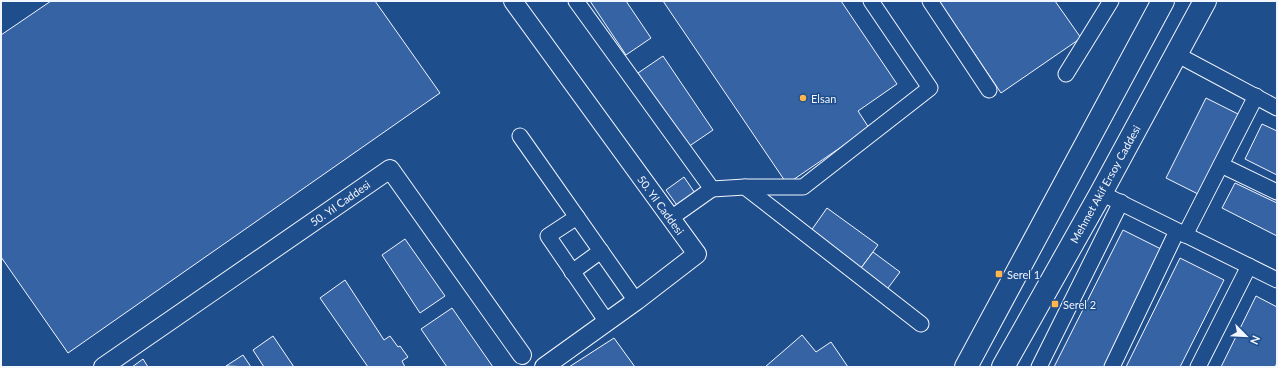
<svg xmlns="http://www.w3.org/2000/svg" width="1278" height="368" viewBox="0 0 1278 368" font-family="Lato,sans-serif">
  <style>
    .building { fill: #3563a3; stroke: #f2f6ff }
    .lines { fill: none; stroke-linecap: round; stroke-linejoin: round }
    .minor-casing { stroke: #f2f6ff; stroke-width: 17 }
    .tertiary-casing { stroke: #f2f6ff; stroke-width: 20 }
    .primary-casing { stroke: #f2f6ff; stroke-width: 24 }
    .minor { stroke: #1f4e8c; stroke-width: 15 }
    .tertiary { stroke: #1f4e8c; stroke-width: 18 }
    .primary { stroke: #1f4e8c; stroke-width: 22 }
    .poi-dot { fill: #ffb74d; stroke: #1f4e8c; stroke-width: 1.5 }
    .labels { text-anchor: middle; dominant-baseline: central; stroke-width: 3; stroke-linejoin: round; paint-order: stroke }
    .poi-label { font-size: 11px; fill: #f2f6ff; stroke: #1f4e8c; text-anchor: start }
    .street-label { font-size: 11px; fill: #f2f6ff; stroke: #1f4e8c }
  </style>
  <rect width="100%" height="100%" fill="#1f4e8c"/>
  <g class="building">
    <polygon points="51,1 375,1 440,93 68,353 1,257 1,35"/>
    <polygon points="590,1 626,1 651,38 626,55"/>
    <polygon points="663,1 841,1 897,84 858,111 869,128 787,184"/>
    <polygon points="939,1 1055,1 1081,38 1001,93"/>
    <polygon points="663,56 713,130 688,147 638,73"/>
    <polygon points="1206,98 1242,116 1202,196 1166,178"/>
    <polygon points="1262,124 1277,131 1277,175 1245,159"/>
    <polygon points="684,177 697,196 679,208 666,190"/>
    <polygon points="1235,183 1277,203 1277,236 1222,208"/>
    <polygon points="827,208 878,245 858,272 808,235"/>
    <polygon points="1123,230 1165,251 1107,367 1054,367"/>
    <polygon points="405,239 445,296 420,313 382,255"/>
    <polygon points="873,252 900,272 885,292 858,272"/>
    <polygon points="1180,258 1224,280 1180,367 1126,367"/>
    <polygon points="345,280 384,340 390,336 398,347 400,346 408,357 402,361 405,367 368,367 320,298"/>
    <polygon points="1256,296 1277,307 1277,363 1275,367 1221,367"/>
    <polygon points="452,308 493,367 447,367 421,329"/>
    <polygon points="802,335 816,352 831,342 848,367 765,367"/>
    <polygon points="273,336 294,367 264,367 253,350"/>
    <polygon points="614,338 635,367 569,367"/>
    <polygon points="243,355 251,367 226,366"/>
    <polygon points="143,359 148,367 132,367"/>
  </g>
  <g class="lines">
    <defs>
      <g id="minor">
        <polyline points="576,1 712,189 745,187 921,324"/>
        <polyline points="930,1 989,90"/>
        <polyline points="1176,54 1277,108"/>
        <polyline points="1066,74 1111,1"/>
        <polyline points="520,136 636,301"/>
        <polyline points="1221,165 1277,192"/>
        <polyline points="745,187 803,187 930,88 871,1"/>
        <polyline points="1101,193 1277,280"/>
        <polyline points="577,217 548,236 607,322"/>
        <polyline points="671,218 712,189"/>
        <polyline points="1185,235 1256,96"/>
        <polyline points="572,272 601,251"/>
        <polyline points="1039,367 1121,202"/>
        <polyline points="1112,367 1177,231"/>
        <polyline points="1198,367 1249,266"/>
      </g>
      <g id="tertiary">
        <polyline points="513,1 697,254 636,301 544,367"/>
        <polyline points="103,367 390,169 522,355"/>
      </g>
      <g id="primary">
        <polyline points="966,367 1163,1"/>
        <polyline points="1003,367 1101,193 1205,1"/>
      </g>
    </defs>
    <use href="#minor" class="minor-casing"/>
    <use href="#tertiary" class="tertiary-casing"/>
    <use href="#primary" class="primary-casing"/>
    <use href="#minor" class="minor"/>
    <use href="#tertiary" class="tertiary"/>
    <use href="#primary" class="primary"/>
  </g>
  <g class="poi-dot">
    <circle cx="803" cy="98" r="4"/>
    <rect x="995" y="270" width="8" height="8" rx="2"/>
    <rect x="1051" y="300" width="8" height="8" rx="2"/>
  </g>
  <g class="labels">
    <g class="poi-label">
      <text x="811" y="98">Elsan</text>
      <text x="1007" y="274">Serel 1</text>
      <text x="1063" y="304">Serel 2</text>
    </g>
    <g class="street-label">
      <text transform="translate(1105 184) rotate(-61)">Mehmet Akif Ersoy Caddesi</text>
      <text transform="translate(340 203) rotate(-35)">50. Yıl Caddesi</text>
      <text transform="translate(661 205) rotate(54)">50. Yıl Caddesi</text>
    </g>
  </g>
  <rect width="1278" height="368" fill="none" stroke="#f2f6ff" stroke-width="4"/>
  <g transform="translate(1246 336) rotate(114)" stroke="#1f4e8c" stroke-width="3" paint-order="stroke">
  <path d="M0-3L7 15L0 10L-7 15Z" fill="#f2f6ff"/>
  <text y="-6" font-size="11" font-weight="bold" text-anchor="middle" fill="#f2f6ff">N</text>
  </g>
</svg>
